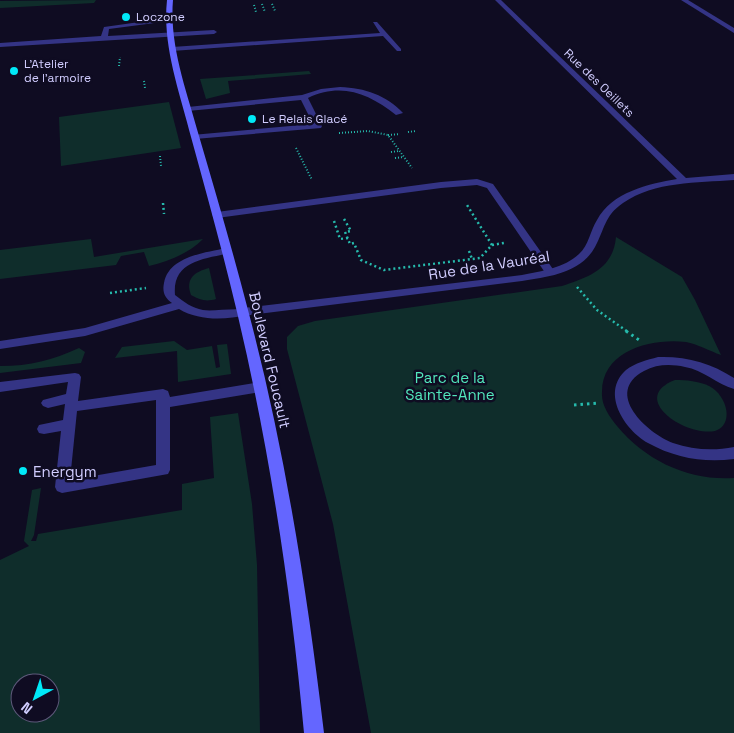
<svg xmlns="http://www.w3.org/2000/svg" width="734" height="733" viewBox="0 0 734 733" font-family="'Space Grotesk',sans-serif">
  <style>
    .green { fill: #0f2d2b; fill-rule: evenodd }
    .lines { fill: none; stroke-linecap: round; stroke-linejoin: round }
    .path-far2 { stroke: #26baac; stroke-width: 2; stroke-dasharray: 1 2; stroke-linecap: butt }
    .path-far1 { stroke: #26baac; stroke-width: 2.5; stroke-dasharray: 2 3; stroke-linecap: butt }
    .path { stroke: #26baac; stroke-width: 3; stroke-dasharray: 2.5 4; stroke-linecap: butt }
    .lane { fill: #343485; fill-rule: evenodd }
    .street { fill: #343485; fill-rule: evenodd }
    .secondary { fill: #6466ff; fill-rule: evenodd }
    .poi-dot { fill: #00e9f8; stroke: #0f0c22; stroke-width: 2 }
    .labels { text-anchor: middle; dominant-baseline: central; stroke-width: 5; stroke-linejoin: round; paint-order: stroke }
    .far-poi-label { font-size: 12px; fill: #d1cdff; stroke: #0f0c22; text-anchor: start }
    .far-street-label { font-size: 12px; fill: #d1cdff; stroke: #0f0c22 }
    .street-label { font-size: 15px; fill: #d1cdff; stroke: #0f0c22 }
    .park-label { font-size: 15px; fill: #52e7bc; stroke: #0f0c22 }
    .poi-label { font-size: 15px; fill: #d1cdff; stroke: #0f0c22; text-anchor: start }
  </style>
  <rect width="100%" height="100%" fill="#0f0c22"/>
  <g class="green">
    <polygon points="96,0 94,3 0,8 0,1"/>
    <polygon points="309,71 311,74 228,81 230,93 206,99 200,79"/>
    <polygon points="169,102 181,148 61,166 59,117"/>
    <path d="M 616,237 L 682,277 L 695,300 L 721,355 C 710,351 697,344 686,342 C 652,338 602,350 602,392 C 601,405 609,416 617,426 C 646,461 689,481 734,478 L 734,733 L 371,733 L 333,524 L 287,349 L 287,337 L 298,326 L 315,321 L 562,286 C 589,277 613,269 616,237 Z"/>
    <path d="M 91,239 L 94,257 L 203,239 C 188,254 169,261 149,266 L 144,252 L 121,256 L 116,265 L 0,279 L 0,250 Z"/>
    <path d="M 209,268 L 216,299 C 206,302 200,300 191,295 C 185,279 194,272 209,268 Z"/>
    <polygon points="174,341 187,350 212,346 216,368 220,367 217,345 227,344 231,374 178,382 177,351 115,358 122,347"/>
    <path d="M 79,348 L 85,352 L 81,363 L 0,373 L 0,366 C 31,366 52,360 79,348 Z"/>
    <path d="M 675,380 C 687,380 698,381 709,386 C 728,396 734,425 715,431 C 685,437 628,398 675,380 Z"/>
    <path d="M 238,413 L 252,504 L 257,565 L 260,733 L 0,733 L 0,560 L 29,546 L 24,541 L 32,490 L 41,488 L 34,535 L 31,541 L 36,541 L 38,534 L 182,510 L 182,484 L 214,478 L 210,417 ZM 20,683 L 50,683 L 50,713 L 20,713 Z"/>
  </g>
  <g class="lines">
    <g class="path-far2">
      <polyline points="262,4 265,12"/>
      <polyline points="272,4 275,11"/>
      <polyline points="254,5 256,12"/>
      <polyline points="119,66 120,57"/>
      <polyline points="144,81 145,88"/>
      <polyline points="408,132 416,131"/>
      <polyline points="339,133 368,131 388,135 412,168"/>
      <polyline points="388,135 400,134"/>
      <polyline points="296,148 312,180"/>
      <polyline points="391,152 399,151"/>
      <polyline points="160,156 161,166"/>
      <polyline points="395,158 404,157"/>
    </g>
    <g class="path-far1">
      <polyline points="163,203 164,214"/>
      <polyline points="344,219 351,231 345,232 350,244 354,243 361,260 384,270 480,258 492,245 467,205"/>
      <polyline points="334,221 340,239 348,238"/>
      <polyline points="492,245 504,243"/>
      <polyline points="469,251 472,259"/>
      <polyline points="577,287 597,310 628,332"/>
      <polyline points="110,293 146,288"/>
    </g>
    <g class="path">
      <polyline points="626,331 642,342"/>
      <polyline points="574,405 598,403"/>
    </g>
    <g class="lane">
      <polygon points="168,18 170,21 109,29 108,36 214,30 217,32 214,34 0,47 0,43 101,36 104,27"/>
      <polygon points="373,22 377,22 401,49 401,51 397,51 383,36 172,51 169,49 172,47 380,33"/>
      <path d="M 340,87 C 365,88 386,95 403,113 L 396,115 C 369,94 342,82 308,98 L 322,126 L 321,128 L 195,139 L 192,139 L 192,135 L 313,124 L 301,100 L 188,111 L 184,109 L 188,107 L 302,95 L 321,89 Z"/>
      <polygon points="477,179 493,184 555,272 554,274 546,274 487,188 477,185 441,188 217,218 212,215 217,212 441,182"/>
      <path d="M 226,248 L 231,251 L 230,253 C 204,259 172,261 175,295 C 184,302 192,308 203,310 C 214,312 243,306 249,312 L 247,315 C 225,320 199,321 179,309 L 85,336 L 0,349 L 0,341 L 85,328 L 172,303 C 165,298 162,292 164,283 C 169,256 205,253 226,248 Z"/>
      <path d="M 75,373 L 79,374 L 81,377 L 78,401 L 163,389 L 168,391 L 170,397 L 260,382 L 265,384 L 266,387 L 265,390 L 260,392 L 170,407 L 170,470 L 168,474 L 62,493 L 57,491 L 55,487 L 61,431 L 44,434 L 39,433 L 37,429 L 39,425 L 63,420 L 65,404 L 48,408 L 43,406 L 41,403 L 43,400 L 66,394 L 68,382 L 0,392 L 0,382 ZM 156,400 L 156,465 L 70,480 L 77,411 Z"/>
    </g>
    <g class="street">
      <path d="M 495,0 L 501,0 L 686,178 L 734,174 L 734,180 C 697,183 655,181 623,203 C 604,216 605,229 595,247 C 581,273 548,277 522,281 L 243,316 L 239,315 L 237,312 L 243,308 L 522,275 C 542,271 564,268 579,254 C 589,245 590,231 597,220 C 612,192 648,184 677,179 Z"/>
      <polygon points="681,0 688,0 734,28 734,33"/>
      <path d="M 658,357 C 686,356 711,363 734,378 L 734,389 C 717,384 703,370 685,367 C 671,364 657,364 644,371 C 603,393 647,433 673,443 C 693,450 714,451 734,447 L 734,459 C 704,463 675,458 648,443 C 625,430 600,393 626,370 C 635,363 647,360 658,357 Z"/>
    </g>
    <path class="secondary" d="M 167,0 L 173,0 C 169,46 187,92 199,136 C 216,194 233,252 248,310 C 285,449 307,591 324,733 L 304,733 C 291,591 270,451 237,312 C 223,253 207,195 191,137 C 180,93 162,46 167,0 Z"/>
  </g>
  <g class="poi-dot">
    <circle cx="126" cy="17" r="5"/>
    <circle cx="14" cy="71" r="5"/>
    <circle cx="252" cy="119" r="5"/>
    <circle cx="23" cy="471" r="5"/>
  </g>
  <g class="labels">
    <g class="far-poi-label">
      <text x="136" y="17">Loczone</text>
      <text x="24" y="64">L'Atelier<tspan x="24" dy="14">de l'armoire</tspan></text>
      <text x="262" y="119">Le Relais Glacé</text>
    </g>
    <g class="far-street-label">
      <text transform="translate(599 83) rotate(44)">Rue des Oeillets</text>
    </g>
    <g class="street-label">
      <text transform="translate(489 265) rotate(-9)">Rue de la Vauréal</text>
      <text transform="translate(270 360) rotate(77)">Boulevard Foucault</text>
    </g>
    <g class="park-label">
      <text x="450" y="377">Parc de la<tspan x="450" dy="17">Sainte-Anne</tspan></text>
    </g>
    <g class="poi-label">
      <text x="33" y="471">Energym</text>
    </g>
  </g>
  <g transform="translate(35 698) rotate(220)"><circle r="24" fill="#0f0c22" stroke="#5d597a"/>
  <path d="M0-4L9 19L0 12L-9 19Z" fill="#00e9f8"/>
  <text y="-8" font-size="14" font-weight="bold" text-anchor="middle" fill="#d1cdff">N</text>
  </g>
</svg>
